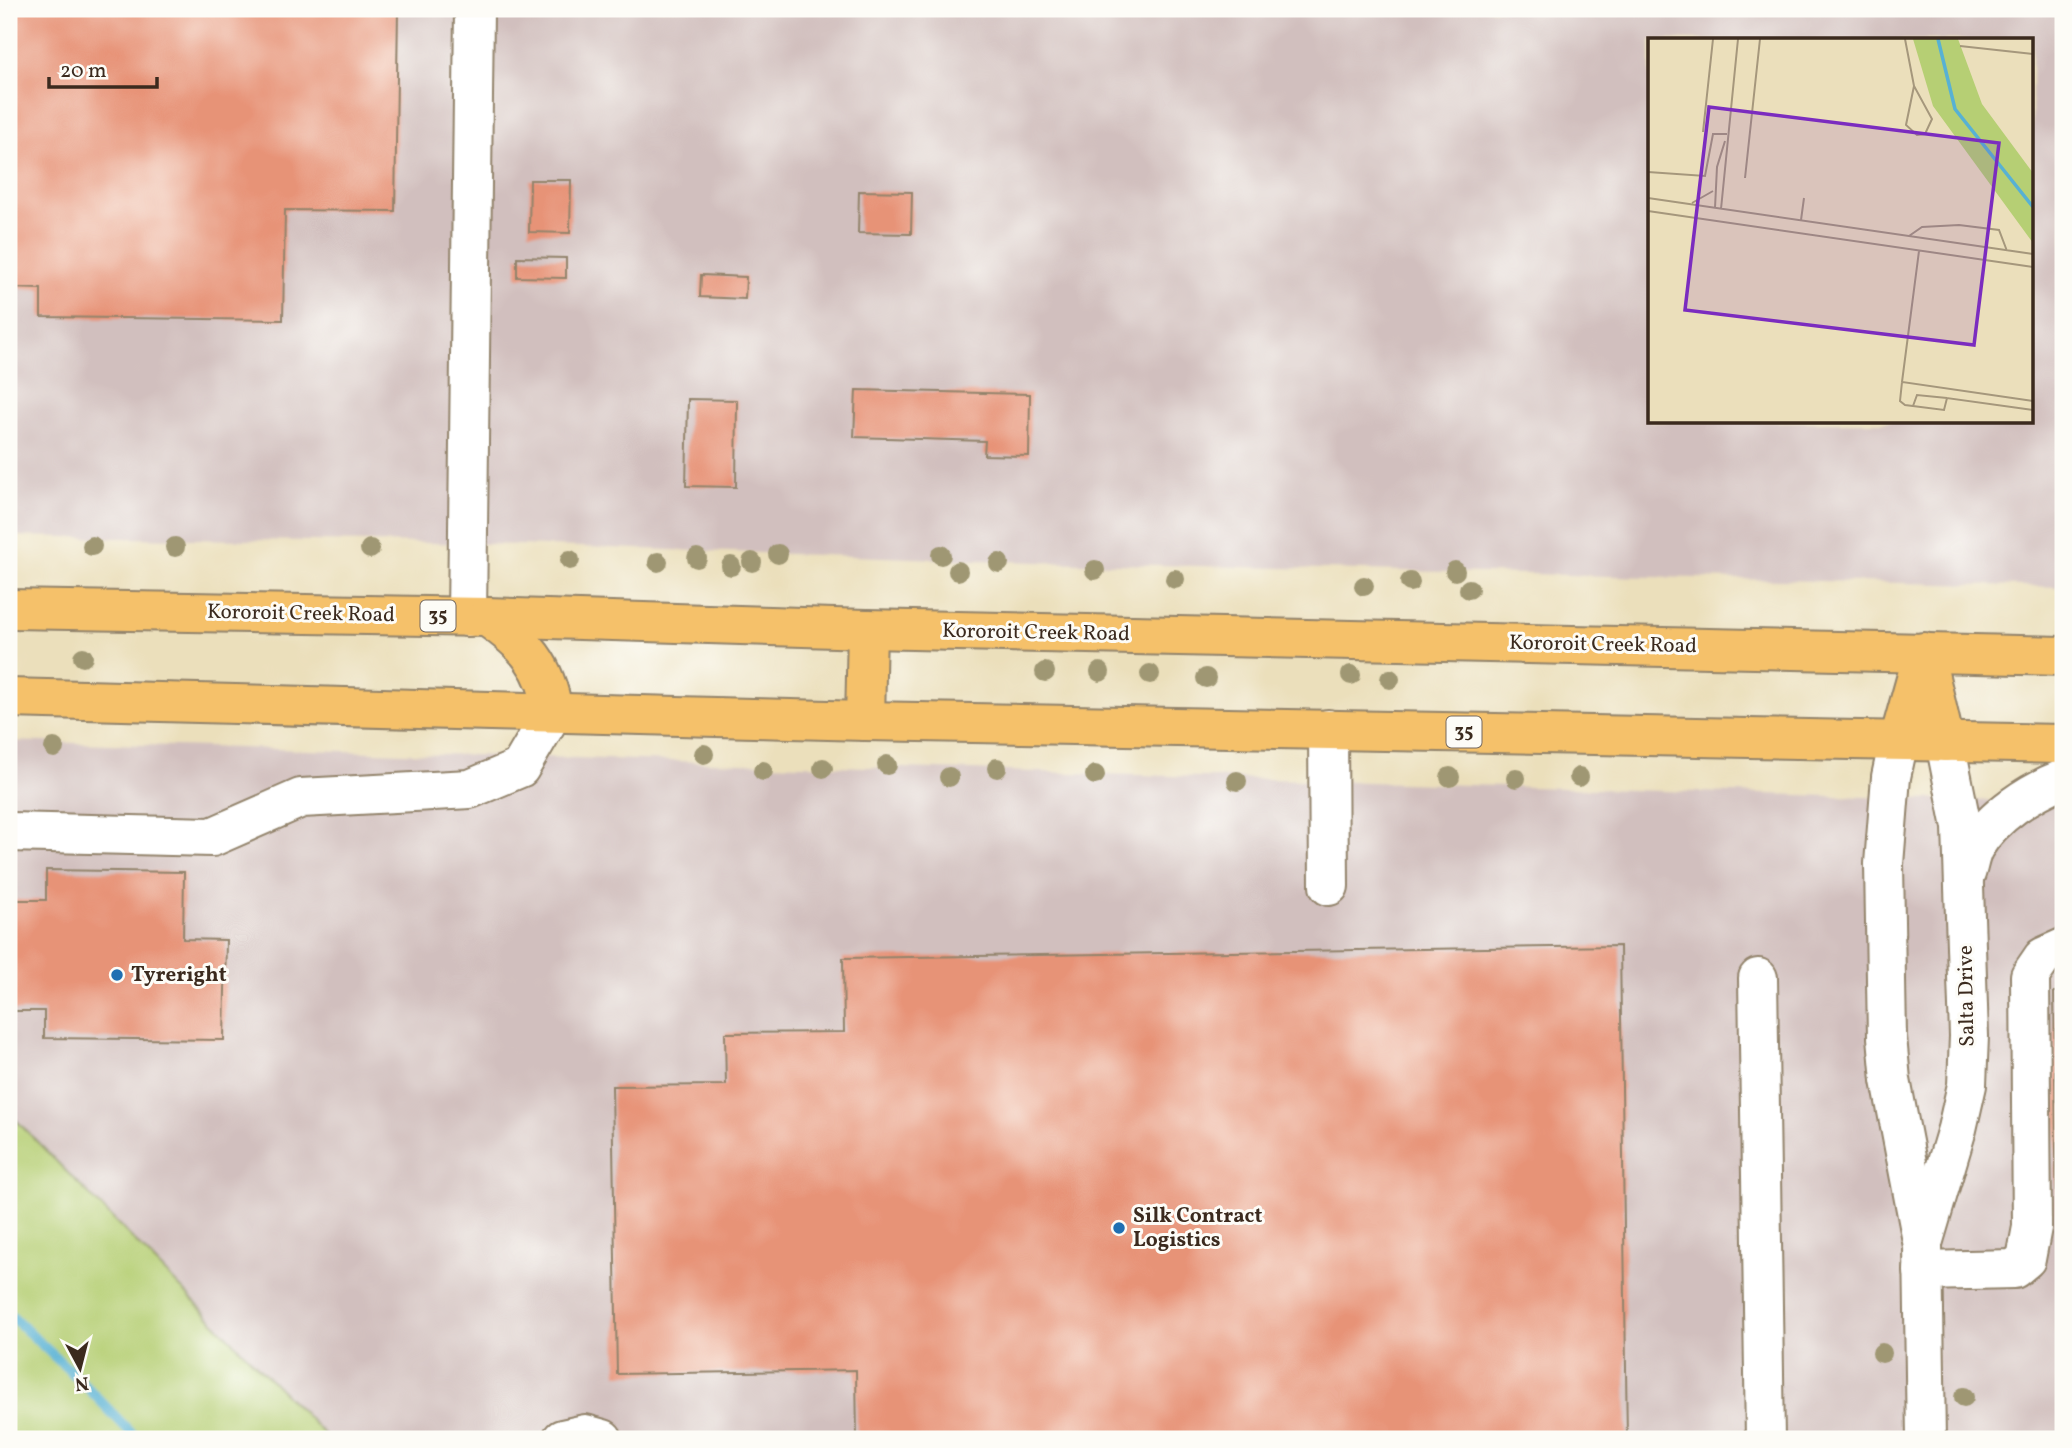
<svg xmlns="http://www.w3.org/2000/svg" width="2072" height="1448" viewBox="0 0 2072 1448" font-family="Vollkorn,serif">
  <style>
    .industrial { fill: #d1bfbe; fill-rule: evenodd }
    .green { fill: #b6cf74; stroke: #787c49; stroke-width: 2 }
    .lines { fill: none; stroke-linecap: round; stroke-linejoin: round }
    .stream { stroke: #57b1d4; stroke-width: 10 }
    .building { fill: #e79377 }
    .minor-casing { stroke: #93846c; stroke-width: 42 }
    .major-casing { stroke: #93846c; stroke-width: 42 }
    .minor { stroke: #fff; stroke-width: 38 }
    .major { stroke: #f5c16b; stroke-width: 38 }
    .tree { fill: #9f9773 }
    .poi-dot { fill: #1f6fb2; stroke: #fdfcf7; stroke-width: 2.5 }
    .labels { text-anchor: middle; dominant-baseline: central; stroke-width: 6; stroke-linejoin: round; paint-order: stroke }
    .shield { fill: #fdfcf7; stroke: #75695f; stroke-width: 2 }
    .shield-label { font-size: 19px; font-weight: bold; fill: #3b2a1e }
    .street-label { font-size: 21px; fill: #3b2a1e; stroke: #fdfcf7 }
    .poi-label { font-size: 21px; font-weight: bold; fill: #3b2a1e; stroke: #fdfcf7; text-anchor: start }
    .inset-river { fill: none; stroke: #57b1d4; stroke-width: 3.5 }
    .inset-road { fill: none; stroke: #a5977c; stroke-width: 2 }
    .view { fill: #7b2cbf; fill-opacity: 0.15; stroke: #7b2cbf; stroke-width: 3.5 }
    .inset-edge { fill: none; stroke: #3b2a1e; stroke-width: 3.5 }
  </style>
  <rect width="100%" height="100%" fill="#fdfcf7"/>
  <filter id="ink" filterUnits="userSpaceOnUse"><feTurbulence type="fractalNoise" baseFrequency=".0143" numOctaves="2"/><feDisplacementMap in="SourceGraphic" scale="14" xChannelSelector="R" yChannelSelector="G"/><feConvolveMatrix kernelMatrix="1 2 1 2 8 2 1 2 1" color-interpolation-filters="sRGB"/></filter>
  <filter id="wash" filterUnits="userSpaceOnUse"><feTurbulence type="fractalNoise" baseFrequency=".00686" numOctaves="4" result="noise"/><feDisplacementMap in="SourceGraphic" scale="28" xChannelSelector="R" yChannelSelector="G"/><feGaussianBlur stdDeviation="1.57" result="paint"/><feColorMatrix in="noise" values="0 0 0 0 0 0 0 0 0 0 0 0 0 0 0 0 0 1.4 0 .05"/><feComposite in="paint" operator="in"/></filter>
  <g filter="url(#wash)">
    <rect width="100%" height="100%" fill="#ebdfbb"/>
    <g class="industrial">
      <path d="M 9,9 L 2063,9 L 2063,587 L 1036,562 L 487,544 L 9,536 ZM 1650,40 L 2032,40 L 2032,422 L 1650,422 Z"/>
      <polygon points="9,741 2063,803 2063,1439 329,1439 9,1113"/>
    </g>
    <polygon class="green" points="9,1113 329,1439 9,1439"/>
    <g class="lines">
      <polyline class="stream" points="9,1314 84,1384 137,1439"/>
    </g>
    <g id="blocks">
      <g class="building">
        <polygon points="9,9 398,9 395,211 285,210 283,320 41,317 41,289 9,288"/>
        <polygon points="530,180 571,180 570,233 529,232"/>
        <polygon points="859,191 912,192 911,234 858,233"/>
        <polygon points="517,257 566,258 566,278 517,277"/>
        <polygon points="701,275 746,277 745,299 700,297"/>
        <polygon points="856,390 1030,394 1029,456 984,455 985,441 854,437"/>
        <polygon points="688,399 737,400 736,487 686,486"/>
        <polygon points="46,870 184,872 183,939 226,940 224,1040 44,1038 44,1011 9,1011 9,900 46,900"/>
        <polygon points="1620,946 1627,1439 857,1439 856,1370 617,1374 612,1086 726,1085 725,1033 844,1032 843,958"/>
        <polygon points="2054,992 2063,992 2063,1231 2057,1231"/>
      </g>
    </g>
  </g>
  <g filter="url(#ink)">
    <use href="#blocks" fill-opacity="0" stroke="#93846c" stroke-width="2"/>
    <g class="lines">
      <defs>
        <g id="minor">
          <polyline points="467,617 474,9"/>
          <polyline points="1328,729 1329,886"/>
          <polyline points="1899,740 1891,777 1884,864 1887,1037 1891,1080 1923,1246 1926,1439"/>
          <polyline points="9,832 212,837 301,798 470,789 520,768 553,712"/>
          <path d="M 1966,873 C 1969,865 1970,854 1975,846 C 1993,816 2031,791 2063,779"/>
          <polyline points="1758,978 1765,1439"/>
          <polyline points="1924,1240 1957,1129 1967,1085 1969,1036 1962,827 1945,742"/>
          <polyline points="1923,1271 2014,1269 2026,1259 2032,1227 2030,976 2043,957 2063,948"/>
          <polyline points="562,1439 585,1434 603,1439"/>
        </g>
        <g id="major">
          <polyline points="9,609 487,617 867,629 2063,656"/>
          <path d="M 487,617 C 525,643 546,665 553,712"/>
          <polyline points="1924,652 1945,742"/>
          <polyline points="9,698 865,721 2063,744"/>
          <polyline points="865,721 867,629"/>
          <polyline points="1899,740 1923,654"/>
        </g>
      </defs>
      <use href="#minor" class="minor-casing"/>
      <use href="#major" class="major-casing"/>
      <use href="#minor" class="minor"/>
      <use href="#major" class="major"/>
    </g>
    <g class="tree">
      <circle cx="92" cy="546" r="10"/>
      <circle cx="175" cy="547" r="10"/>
      <circle cx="370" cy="549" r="10"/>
      <circle cx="778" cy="554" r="10"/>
      <circle cx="941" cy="555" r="10"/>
      <circle cx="697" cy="558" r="10"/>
      <circle cx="570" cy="560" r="10"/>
      <circle cx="658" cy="562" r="10"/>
      <circle cx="752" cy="562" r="10"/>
      <circle cx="999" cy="563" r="10"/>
      <circle cx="731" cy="566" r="10"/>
      <circle cx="1095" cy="570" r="10"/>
      <circle cx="958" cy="571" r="10"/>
      <circle cx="1455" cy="571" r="10"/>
      <circle cx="1175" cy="579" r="10"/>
      <circle cx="1410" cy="582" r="10"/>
      <circle cx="1364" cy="586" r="10"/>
      <circle cx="1469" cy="589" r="10"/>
      <circle cx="83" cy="657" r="10"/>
      <circle cx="1045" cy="672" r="10"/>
      <circle cx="1100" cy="672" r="10"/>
      <circle cx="1150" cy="674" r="10"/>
      <circle cx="1351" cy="675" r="10"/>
      <circle cx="1206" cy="678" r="10"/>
      <circle cx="1390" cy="679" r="10"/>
      <circle cx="54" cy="748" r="10"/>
      <circle cx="704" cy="754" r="10"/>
      <circle cx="887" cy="765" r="10"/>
      <circle cx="823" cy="768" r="10"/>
      <circle cx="997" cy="768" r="10"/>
      <circle cx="763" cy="771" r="10"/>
      <circle cx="1095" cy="775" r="10"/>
      <circle cx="949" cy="777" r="10"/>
      <circle cx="1450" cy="777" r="10"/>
      <circle cx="1579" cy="777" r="10"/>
      <circle cx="1516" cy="778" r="10"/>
      <circle cx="1237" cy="781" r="10"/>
      <circle cx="1882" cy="1353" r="10"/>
      <circle cx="1964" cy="1397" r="10"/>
    </g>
  </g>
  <g class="poi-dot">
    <circle cx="117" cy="975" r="7"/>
    <circle cx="1119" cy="1228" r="7"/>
  </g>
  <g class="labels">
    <g class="shield">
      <rect x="420.5" y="600.5" width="35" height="31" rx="5"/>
      <rect x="1446.5" y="716.5" width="35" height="31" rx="5"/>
    </g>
    <g class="shield-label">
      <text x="438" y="616">35</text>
      <text x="1464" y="732">35</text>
    </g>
    <g class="street-label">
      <text transform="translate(301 614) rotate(1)">Kororoit Creek Road</text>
      <text transform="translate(1036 633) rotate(1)">Kororoit Creek Road</text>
      <text transform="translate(1603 645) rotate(1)">Kororoit Creek Road</text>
      <text transform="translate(1967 996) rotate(-91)">Salta Drive</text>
    </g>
    <g class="poi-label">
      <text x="131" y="975">Tyreright</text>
      <text x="1133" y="1216">Silk Contract<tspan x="1133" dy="24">Logistics</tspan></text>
    </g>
  </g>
  <g transform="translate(1648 38)">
    <rect width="385" height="385" fill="#ebdfbb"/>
    <path d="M 265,1 L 310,1 L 334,66 L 385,135 L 385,205 L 285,68 Z" fill="#b6cf74"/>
    <path class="inset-river" d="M 290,1 L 307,71 L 385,169"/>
    <path class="inset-road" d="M 257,1 L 266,48 L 284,81 L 277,96 L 269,97 L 258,87 L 266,48M 312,8 L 385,16M 55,94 L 65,1M 0,134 L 57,138 L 65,96 L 79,96M 97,140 L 112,1M 0,160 L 385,216M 44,165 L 65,153M 67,170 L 69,129 L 77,103M 73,171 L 90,1M 0,173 L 385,229M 153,182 L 156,160M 261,198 L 274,189 L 311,187 L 351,192 L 359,213M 271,213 L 254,344 L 385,363M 254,344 L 252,363 L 257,367 L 296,372 L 299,360 L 385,372M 265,368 L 269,357 L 299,360"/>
    <path class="view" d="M 61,69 L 351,105 L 326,307 L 37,272 Z"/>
    <rect width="385" height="385" class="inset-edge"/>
  </g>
  <rect width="2072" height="1448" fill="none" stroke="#fdfcf7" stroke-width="35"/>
  <g transform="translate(80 1368) rotate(173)" stroke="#fdfcf7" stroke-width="5" paint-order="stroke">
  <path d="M0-5L12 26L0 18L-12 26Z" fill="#3b2a1e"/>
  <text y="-10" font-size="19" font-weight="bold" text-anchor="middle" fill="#3b2a1e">N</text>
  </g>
  <path d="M49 77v10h108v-10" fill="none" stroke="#3b2a1e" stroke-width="3.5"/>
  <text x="60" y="77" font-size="21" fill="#3b2a1e" stroke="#fdfcf7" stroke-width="5" paint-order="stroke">20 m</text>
</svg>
